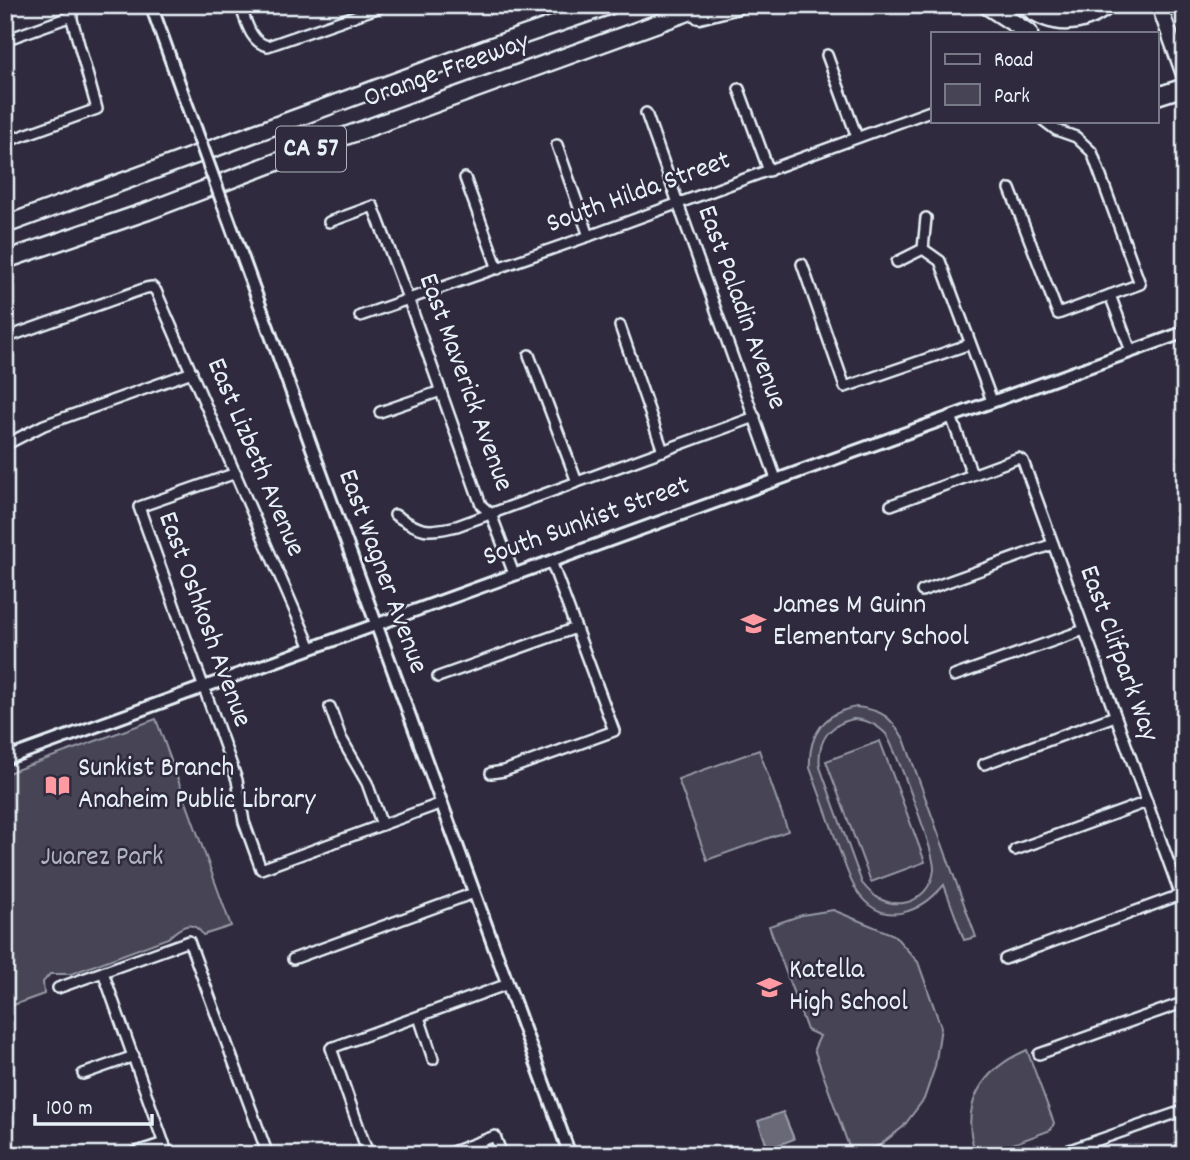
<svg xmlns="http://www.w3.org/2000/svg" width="1190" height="1160" viewBox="0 0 1190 1160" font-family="Dekko,sans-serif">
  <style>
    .green { fill: #464455; stroke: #979aa6; stroke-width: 2; fill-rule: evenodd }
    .water { fill: #696978; stroke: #9c9fab; stroke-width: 2 }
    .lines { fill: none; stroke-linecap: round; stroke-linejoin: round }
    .minor-casing { stroke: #e8f1f8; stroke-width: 14 }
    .tertiary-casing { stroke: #e8f1f8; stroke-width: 16 }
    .primary-casing { stroke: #e8f1f8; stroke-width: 19 }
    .motorway-casing { stroke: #e8f1f8; stroke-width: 21 }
    .minor { stroke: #2f2a3d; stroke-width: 9 }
    .tertiary { stroke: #2f2a3d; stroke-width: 10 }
    .primary { stroke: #2f2a3d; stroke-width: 14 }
    .motorway { stroke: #2f2a3d; stroke-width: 16 }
    .tertiary-bridge-casing { stroke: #e8f1f8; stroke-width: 16; stroke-linecap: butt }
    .tertiary-bridge { stroke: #2f2a3d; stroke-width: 10 }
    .labels { text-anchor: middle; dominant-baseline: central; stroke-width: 5; stroke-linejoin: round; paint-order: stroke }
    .shield { fill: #2f2a3d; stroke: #b0b5c0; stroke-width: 2 }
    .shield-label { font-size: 26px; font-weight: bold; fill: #e8f1f8 }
    .street-label { font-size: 28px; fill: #e8f1f8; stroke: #2f2a3d }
    .poi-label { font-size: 28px; fill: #e8f1f8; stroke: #2f2a3d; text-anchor: start }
    .park-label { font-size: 28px; fill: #afb4bf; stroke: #2f2a3d }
  </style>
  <rect width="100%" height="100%" fill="#2f2a3d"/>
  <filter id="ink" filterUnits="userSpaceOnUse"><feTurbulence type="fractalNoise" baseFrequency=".0143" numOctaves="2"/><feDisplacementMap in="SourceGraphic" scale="14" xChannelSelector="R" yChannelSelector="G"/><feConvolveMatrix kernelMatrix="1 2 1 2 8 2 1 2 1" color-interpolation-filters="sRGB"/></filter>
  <g filter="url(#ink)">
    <g class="green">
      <path d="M 857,707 C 882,710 891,717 904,739 L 976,937 L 964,940 L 944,885 C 921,912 884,929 858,893 C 849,880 845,864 839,849 C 830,822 820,795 810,768 C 808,735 824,712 857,707 ZM 853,719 C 867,720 876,724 886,734 C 897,754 935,852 934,870 C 932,887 919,901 903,903 C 885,905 873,897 862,883 L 820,767 C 817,742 828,725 853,719 Z"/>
      <path d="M 156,719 L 231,926 L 203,935 C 192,918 180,927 168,938 L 71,974 L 50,974 L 43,982 L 44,994 L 8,1007 L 9,1011 L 5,1012 L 5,774 Z"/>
      <polygon points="880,741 925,862 871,882 826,761"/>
      <polygon points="759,750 788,831 707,860 678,779"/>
      <polygon points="833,910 894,935 918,962 941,1027 935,1067 924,1099 903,1127 880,1145 855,1155 852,1155 814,1049 820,1036 807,1030 769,926 802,915"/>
      <path d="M 1027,1050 L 1054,1123 L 1051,1130 L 983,1155 L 976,1155 C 959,1105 981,1070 1027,1050 Z"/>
    </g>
    <polygon class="water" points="783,1112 794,1139 768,1149 758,1121"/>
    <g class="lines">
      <defs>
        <g id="minor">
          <path d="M 240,5 C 246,20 250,43 268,46 L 386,5"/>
          <polyline points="5,40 72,16"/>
          <polyline points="827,55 857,137"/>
          <polyline points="739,89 769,171"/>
          <polyline points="646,113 776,479"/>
          <polyline points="5,142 97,109 68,5"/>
          <polyline points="557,145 589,236"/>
          <polyline points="465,178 498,269"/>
          <polyline points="1010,189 1058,314 1140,284 1092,152 1076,137 1056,130 1044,121"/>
          <polyline points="329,222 373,206 409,301 481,505 491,514 514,574"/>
          <polyline points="923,249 940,261 992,401"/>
          <polyline points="897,262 923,249 926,218"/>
          <polyline points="802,264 845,387 970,344"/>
          <polyline points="1110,295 1131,351"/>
          <polyline points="360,316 589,236 933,110"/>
          <polyline points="620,326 663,451"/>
          <polyline points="5,338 146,288 152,287 156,291 311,648"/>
          <polyline points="529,355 577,482"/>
          <polyline points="380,412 441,391"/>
          <polyline points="951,416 972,474"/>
          <polyline points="5,445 44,425 192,372"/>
          <polyline points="236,473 139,507 237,780 244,822 261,869 442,803"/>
          <polyline points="891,505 1018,458 1023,461 1185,907"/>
          <path d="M 395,515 C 422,532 426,533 457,526 L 755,417"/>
          <polyline points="922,591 1053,544"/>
          <polyline points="954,676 1084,630"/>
          <polyline points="438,677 576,628"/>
          <polyline points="330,707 341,738 367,783 382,825"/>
          <polyline points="984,764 1115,716"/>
          <polyline points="491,773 504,771 614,731 551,561"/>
          <polyline points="1015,850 1147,802"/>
          <polyline points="293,959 474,893"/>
          <polyline points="1005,959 1180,895"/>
          <polyline points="103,972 168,1155"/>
          <polyline points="58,988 189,941 268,1155"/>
          <polyline points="419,1017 433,1059"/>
          <polyline points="1039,1054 1185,1002"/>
          <polyline points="83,1074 134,1056"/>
          <polyline points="128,1155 164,1143"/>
          <polyline points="371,1155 366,1148 331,1048 508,984"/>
          <polyline points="444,1155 495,1136 502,1155"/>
          <polyline points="1055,1155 1185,1110"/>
        </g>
        <g id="tertiary">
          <polyline points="151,5 196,130"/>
          <polyline points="223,204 570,1155"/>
          <polyline points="5,759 1185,332"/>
        </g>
        <g id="primary">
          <polyline points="1159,5 1185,77"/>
          <polyline points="1176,5 1185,30"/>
        </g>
        <g id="motorway">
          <polyline points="986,5 1029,33"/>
          <path d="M 1025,5 C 1052,27 1082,26 1108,5"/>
          <polyline points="699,15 738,5"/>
          <polyline points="1157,96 1185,87"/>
          <polyline points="5,225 492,46 611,5"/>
          <polyline points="5,260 148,211 329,142 708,5"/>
        </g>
      </defs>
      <use href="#minor" class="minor-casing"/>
      <use href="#tertiary" class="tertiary-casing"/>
      <use href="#primary" class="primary-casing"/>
      <use href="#motorway" class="motorway-casing"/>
      <use href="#minor" class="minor"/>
      <use href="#tertiary" class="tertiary"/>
      <use href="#primary" class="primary"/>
      <use href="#motorway" class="motorway"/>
      <defs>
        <polyline id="tertiary-bridge" points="196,130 223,204"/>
      </defs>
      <use href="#tertiary-bridge" class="tertiary-bridge-casing"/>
      <use href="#tertiary-bridge" class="tertiary-bridge"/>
    </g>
  </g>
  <defs>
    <symbol id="school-bare" viewBox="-9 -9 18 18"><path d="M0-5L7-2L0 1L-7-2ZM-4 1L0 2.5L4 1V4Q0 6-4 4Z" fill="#ff9aa2" stroke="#2f2a3d" stroke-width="2.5" paint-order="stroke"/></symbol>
    <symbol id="library-bare" viewBox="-9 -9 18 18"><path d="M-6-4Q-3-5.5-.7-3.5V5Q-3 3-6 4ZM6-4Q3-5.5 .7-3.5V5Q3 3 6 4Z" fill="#ff9aa2" stroke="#2f2a3d" stroke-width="2.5" paint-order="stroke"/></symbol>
  </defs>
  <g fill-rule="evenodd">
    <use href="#school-bare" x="736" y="606" width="35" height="35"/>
    <use href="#library-bare" x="40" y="768" width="35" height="35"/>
    <use href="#school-bare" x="752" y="970" width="35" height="35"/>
  </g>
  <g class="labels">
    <rect class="shield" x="276" y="126.5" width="70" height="45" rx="5"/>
    <g class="shield-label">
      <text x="311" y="149">CA 57</text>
    </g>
    <g class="street-label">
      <text transform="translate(447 72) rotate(-20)">Orange Freeway</text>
      <text transform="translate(639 194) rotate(-20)">South Hilda Street</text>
      <text transform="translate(740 308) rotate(70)">East Paladin Avenue</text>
      <text transform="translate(464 383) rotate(70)">East Maverick Avenue</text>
      <text transform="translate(254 458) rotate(67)">East Lizbeth Avenue</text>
      <text transform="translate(587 523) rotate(-20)">South Sunkist Street</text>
      <text transform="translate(381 572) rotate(70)">East Wagner Avenue</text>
      <text transform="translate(203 620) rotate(70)">East Oshkosh Avenue</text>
      <text transform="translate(1117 654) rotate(70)">East Clifpark Way</text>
    </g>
    <g class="poi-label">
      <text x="773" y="607">James M Guinn<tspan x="773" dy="32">Elementary School</tspan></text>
      <text x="78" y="770">Sunkist Branch<tspan x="78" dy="32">Anaheim Public Library</tspan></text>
      <text x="789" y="972">Katella<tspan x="789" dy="32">High School</tspan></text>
    </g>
    <g class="park-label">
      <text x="102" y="859">Juarez Park</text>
    </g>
  </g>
  <rect width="1190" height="1160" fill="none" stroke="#2f2a3d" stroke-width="28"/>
  <rect x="14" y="14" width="1162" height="1132" fill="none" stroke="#e8f1f8" stroke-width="2.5" filter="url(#ink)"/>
  <rect x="931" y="32" width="228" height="91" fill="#2f2a3d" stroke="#797a88" stroke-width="2"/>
  <rect x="945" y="54" width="35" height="10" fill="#2f2a3d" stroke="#797a88" stroke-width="2"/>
  <text x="994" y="66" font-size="21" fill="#e8f1f8">Road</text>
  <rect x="945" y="84" width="35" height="21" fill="#464455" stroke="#797a88" stroke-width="2"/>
  <text x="994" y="102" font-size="21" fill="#e8f1f8">Park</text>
  <path d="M35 1114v10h117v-10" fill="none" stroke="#e8f1f8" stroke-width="3.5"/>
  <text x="46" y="1114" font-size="21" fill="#e8f1f8" stroke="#2f2a3d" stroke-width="5" paint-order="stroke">100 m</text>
</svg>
